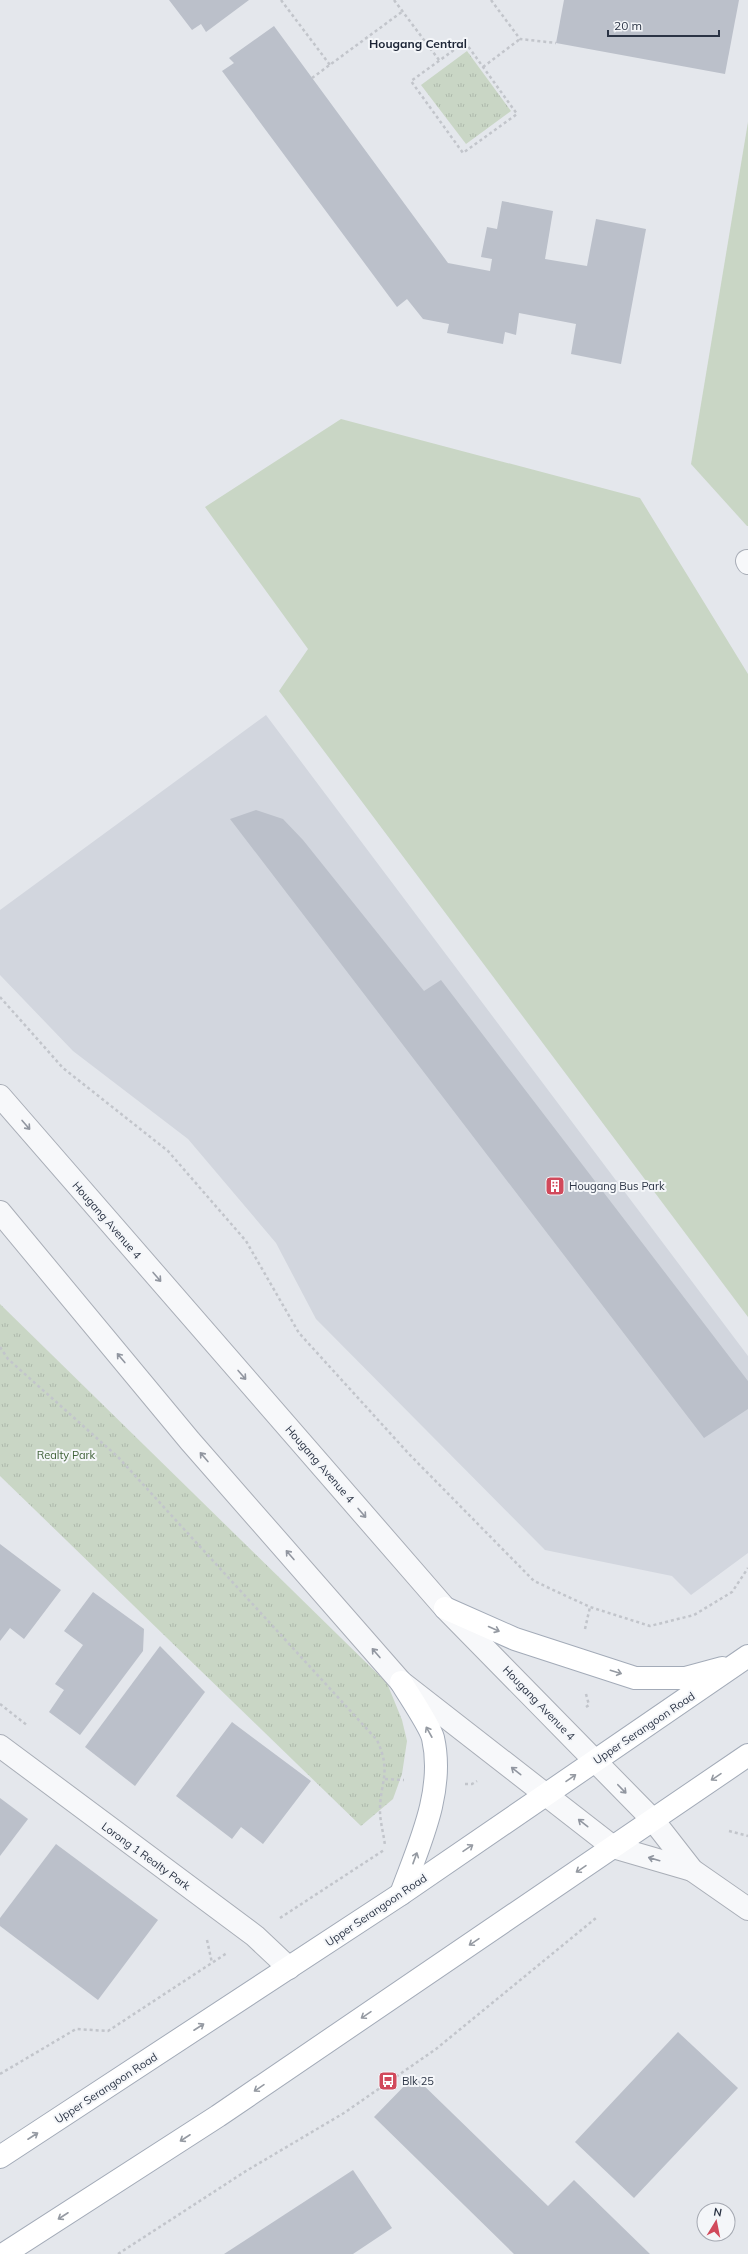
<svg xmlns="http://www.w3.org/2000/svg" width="748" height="2254" viewBox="0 0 748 2254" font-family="Mulish,sans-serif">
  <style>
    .built { fill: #d2d6de }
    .grass { fill: #c9d6c5 }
    .park { fill: url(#park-tufts) }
    .building { fill: #bbc0ca }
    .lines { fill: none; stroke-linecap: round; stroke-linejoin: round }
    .minor-casing { stroke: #a9aeb7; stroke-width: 24 }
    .major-casing { stroke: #a3abb8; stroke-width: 24 }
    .path { stroke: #c2c5cb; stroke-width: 2.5; stroke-dasharray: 3 3; stroke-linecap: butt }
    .minor { stroke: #f7f8fa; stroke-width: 22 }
    .major { stroke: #fff; stroke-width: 22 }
    .oneway { stroke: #9196a0 }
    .oneway2 { stroke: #959aa2 }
    .labels { text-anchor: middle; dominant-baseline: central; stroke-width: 4; stroke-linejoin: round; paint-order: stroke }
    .poi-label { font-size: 11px; fill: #2b3445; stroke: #f4f6f9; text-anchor: start }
    .street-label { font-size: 11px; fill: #2b3445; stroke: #f4f6f9 }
    .park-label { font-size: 11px; fill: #3f6138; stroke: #f4f6f9 }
    .neighbourhood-label { font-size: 12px; font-weight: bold; fill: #1d2536; stroke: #f4f6f9 }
  </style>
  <defs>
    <pattern id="park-tufts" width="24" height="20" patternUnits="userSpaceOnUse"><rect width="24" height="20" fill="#c9d6c5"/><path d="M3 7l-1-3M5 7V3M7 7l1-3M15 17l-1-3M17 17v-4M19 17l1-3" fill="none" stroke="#adb8ab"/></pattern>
  </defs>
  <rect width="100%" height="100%" fill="#e4e7ec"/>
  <polygon class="built" points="266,715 748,1356 748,1553 691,1595 672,1576 545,1550 316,1319 276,1243 188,1139 73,1051 0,975 0,910"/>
  <g class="grass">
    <polygon points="748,122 748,526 747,526 691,464"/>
    <polygon points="341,419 640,498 748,674 748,1317 279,691 308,649 205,507"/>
  </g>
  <g class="park">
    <polygon points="467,51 511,111 466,144 421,85"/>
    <polygon points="0,1304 387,1683 402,1720 407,1741 402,1774 393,1799 361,1826 0,1476"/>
  </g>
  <g class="building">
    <polygon points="169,0 249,0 206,32 201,24 192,30"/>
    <polygon points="564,0 739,0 725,74 556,43"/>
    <polygon points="274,26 448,263 490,271 492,259 481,257 487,227 497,229 502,201 553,211 545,259 587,266 596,219 646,229 621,364 571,354 576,324 519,313 516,335 505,332 503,344 447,333 449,324 423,319 407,299 397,307 222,71 234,63 229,58"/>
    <polygon points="256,810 283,819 303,840 424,991 441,980 748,1381 748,1409 704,1438 230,819"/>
    <polygon points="0,1544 61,1590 24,1639 10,1628 0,1641"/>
    <polygon points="93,1592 144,1629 143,1651 80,1735 49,1712 64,1690 55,1684 83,1645 64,1631"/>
    <polygon points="160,1646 205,1692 135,1786 85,1747"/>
    <polygon points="232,1722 311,1781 263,1844 241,1827 232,1839 176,1796"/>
    <polygon points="0,1798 28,1819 0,1856"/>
    <polygon points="56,1844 158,1920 98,2000 0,1926 0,1918"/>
    <polygon points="678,2032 738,2088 634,2198 575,2142"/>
    <polygon points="414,2076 548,2206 574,2180 650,2254 514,2254 374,2117"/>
    <polygon points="353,2170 392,2228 353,2254 224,2254"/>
  </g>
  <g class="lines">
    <defs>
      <g id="minor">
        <polyline points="747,561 748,563"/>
        <polyline points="0,1096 445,1608 653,1820 692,1870 748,1909"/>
        <polyline points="0,1212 190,1441 401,1682 613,1847 692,1870"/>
        <polyline points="0,1746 255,1936 289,1968"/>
      </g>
      <g id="major">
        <polyline points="445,1608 515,1639 635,1678 685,1678 722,1668"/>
        <path d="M 401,1894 C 419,1845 445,1791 433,1738 C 430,1726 408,1694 401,1682"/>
        <polyline points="0,2157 401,1894 748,1656"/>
        <polyline points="4,2254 218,2116 748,1755"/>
      </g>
    </defs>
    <use href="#minor" class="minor-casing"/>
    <use href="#major" class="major-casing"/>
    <g class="path">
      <polyline points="281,0 330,65"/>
      <polyline points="394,0 439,60"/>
      <polyline points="491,0 520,39 556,43"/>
      <polygon points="465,42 517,114 463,153 411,81"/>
      <polyline points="483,67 520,39"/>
      <polyline points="312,78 403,11"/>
      <polyline points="0,997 63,1068 168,1151 246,1241 299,1333 409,1454 534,1581 590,1607 650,1626 694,1615 732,1592 748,1568"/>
      <path d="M 0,1347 L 8,1359 L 118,1457 L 377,1740 C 392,1773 380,1781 380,1811 C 380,1822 384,1835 385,1846"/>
      <polyline points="585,1629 590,1607"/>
      <polyline points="0,1704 28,1726"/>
      <polyline points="586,1707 589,1705 586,1694"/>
      <polyline points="385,1779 404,1780"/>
      <polyline points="465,1784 472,1784 477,1781"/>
      <polyline points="729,1831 748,1836"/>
      <polyline points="280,1918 384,1850"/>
      <polyline points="207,1940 212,1963"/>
      <polyline points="0,2074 76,2029 108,2031 227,1953"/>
      <polyline points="118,2254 246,2171 344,2113 436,2049 596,1918"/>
    </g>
    <use href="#minor" class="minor"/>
    <use href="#major" class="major"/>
  </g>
  <defs><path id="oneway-shaft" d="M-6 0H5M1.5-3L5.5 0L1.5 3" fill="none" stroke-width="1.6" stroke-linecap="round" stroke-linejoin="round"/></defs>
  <g class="oneway">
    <use href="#oneway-shaft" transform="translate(26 1125) rotate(49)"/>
    <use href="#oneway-shaft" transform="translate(157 1277) rotate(49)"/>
    <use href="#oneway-shaft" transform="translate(121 1358) rotate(-130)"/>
    <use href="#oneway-shaft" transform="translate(242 1375) rotate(49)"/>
    <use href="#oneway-shaft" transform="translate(204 1457) rotate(-131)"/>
    <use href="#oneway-shaft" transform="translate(362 1513) rotate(49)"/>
    <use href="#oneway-shaft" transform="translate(290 1555) rotate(-131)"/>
    <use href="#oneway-shaft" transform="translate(376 1653) rotate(-131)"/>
    <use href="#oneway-shaft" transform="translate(516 1771) rotate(-142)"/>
    <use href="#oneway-shaft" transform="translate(622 1789) rotate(46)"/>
    <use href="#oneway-shaft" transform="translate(583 1823) rotate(-142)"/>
    <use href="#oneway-shaft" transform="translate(654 1859) rotate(-164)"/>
  </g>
  <g class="oneway2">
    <use href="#oneway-shaft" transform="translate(494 1629) rotate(24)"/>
    <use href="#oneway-shaft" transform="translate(616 1672) rotate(17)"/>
    <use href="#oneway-shaft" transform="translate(429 1732) rotate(-119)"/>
    <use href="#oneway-shaft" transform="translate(716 1777) rotate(146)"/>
    <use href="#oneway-shaft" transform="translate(571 1778) rotate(-35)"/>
    <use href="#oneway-shaft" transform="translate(468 1848) rotate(-34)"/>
    <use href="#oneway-shaft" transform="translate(415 1858) rotate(-70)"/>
    <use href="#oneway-shaft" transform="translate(581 1869) rotate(146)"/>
    <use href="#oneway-shaft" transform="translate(474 1942) rotate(146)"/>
    <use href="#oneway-shaft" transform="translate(366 2015) rotate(146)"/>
    <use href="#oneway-shaft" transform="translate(199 2027) rotate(-33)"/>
    <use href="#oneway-shaft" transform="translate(259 2088) rotate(146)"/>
    <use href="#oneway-shaft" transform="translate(33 2136) rotate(-33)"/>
    <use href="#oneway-shaft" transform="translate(185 2138) rotate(147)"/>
    <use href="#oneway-shaft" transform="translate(63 2216) rotate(147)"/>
  </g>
  <defs>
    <symbol id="building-square" viewBox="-11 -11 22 22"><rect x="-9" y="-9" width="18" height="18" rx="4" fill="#d1495b" stroke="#f4f6f9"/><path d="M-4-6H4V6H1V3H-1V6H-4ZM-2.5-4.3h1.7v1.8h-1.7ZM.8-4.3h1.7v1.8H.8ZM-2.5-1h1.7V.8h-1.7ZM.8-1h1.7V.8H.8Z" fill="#fff"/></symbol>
    <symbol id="bus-square" viewBox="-11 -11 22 22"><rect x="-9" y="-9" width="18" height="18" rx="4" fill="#d1495b" stroke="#f4f6f9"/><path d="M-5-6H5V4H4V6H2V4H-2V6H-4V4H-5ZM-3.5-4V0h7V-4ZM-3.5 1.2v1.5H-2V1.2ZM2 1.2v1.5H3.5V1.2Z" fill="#fff"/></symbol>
  </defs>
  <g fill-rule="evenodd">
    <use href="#building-square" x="544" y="1175" width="22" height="22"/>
    <use href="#bus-square" x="377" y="2070" width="22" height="22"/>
  </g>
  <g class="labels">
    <g class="poi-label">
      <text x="569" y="1186">Hougang Bus Park</text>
      <text x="402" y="2081">Blk 25</text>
    </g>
    <g class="street-label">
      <text transform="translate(107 1220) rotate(49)">Hougang Avenue 4</text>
      <text transform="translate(320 1464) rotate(49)">Hougang Avenue 4</text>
      <text transform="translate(539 1703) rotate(46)">Hougang Avenue 4</text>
      <text transform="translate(644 1728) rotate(-34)">Upper Serangoon Road</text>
      <text transform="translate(146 1856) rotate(36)">Lorong 1 Realty Park</text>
      <text transform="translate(376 1910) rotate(-34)">Upper Serangoon Road</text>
      <text transform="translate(106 2088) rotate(-33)">Upper Serangoon Road</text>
    </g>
    <g class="park-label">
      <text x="66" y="1455">Realty Park</text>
    </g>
    <g class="neighbourhood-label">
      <text x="418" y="43">Hougang Central</text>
    </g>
  </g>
  <g transform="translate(716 2222) rotate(10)"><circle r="19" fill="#f4f6f9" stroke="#a4a8b1"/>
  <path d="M0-3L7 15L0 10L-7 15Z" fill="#d1495b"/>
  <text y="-6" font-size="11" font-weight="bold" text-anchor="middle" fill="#2b3445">N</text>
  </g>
  <path d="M608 30v6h111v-6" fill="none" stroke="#2b3445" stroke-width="2"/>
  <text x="614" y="30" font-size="12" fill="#2b3445" stroke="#f4f6f9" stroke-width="3" paint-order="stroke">20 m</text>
</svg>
